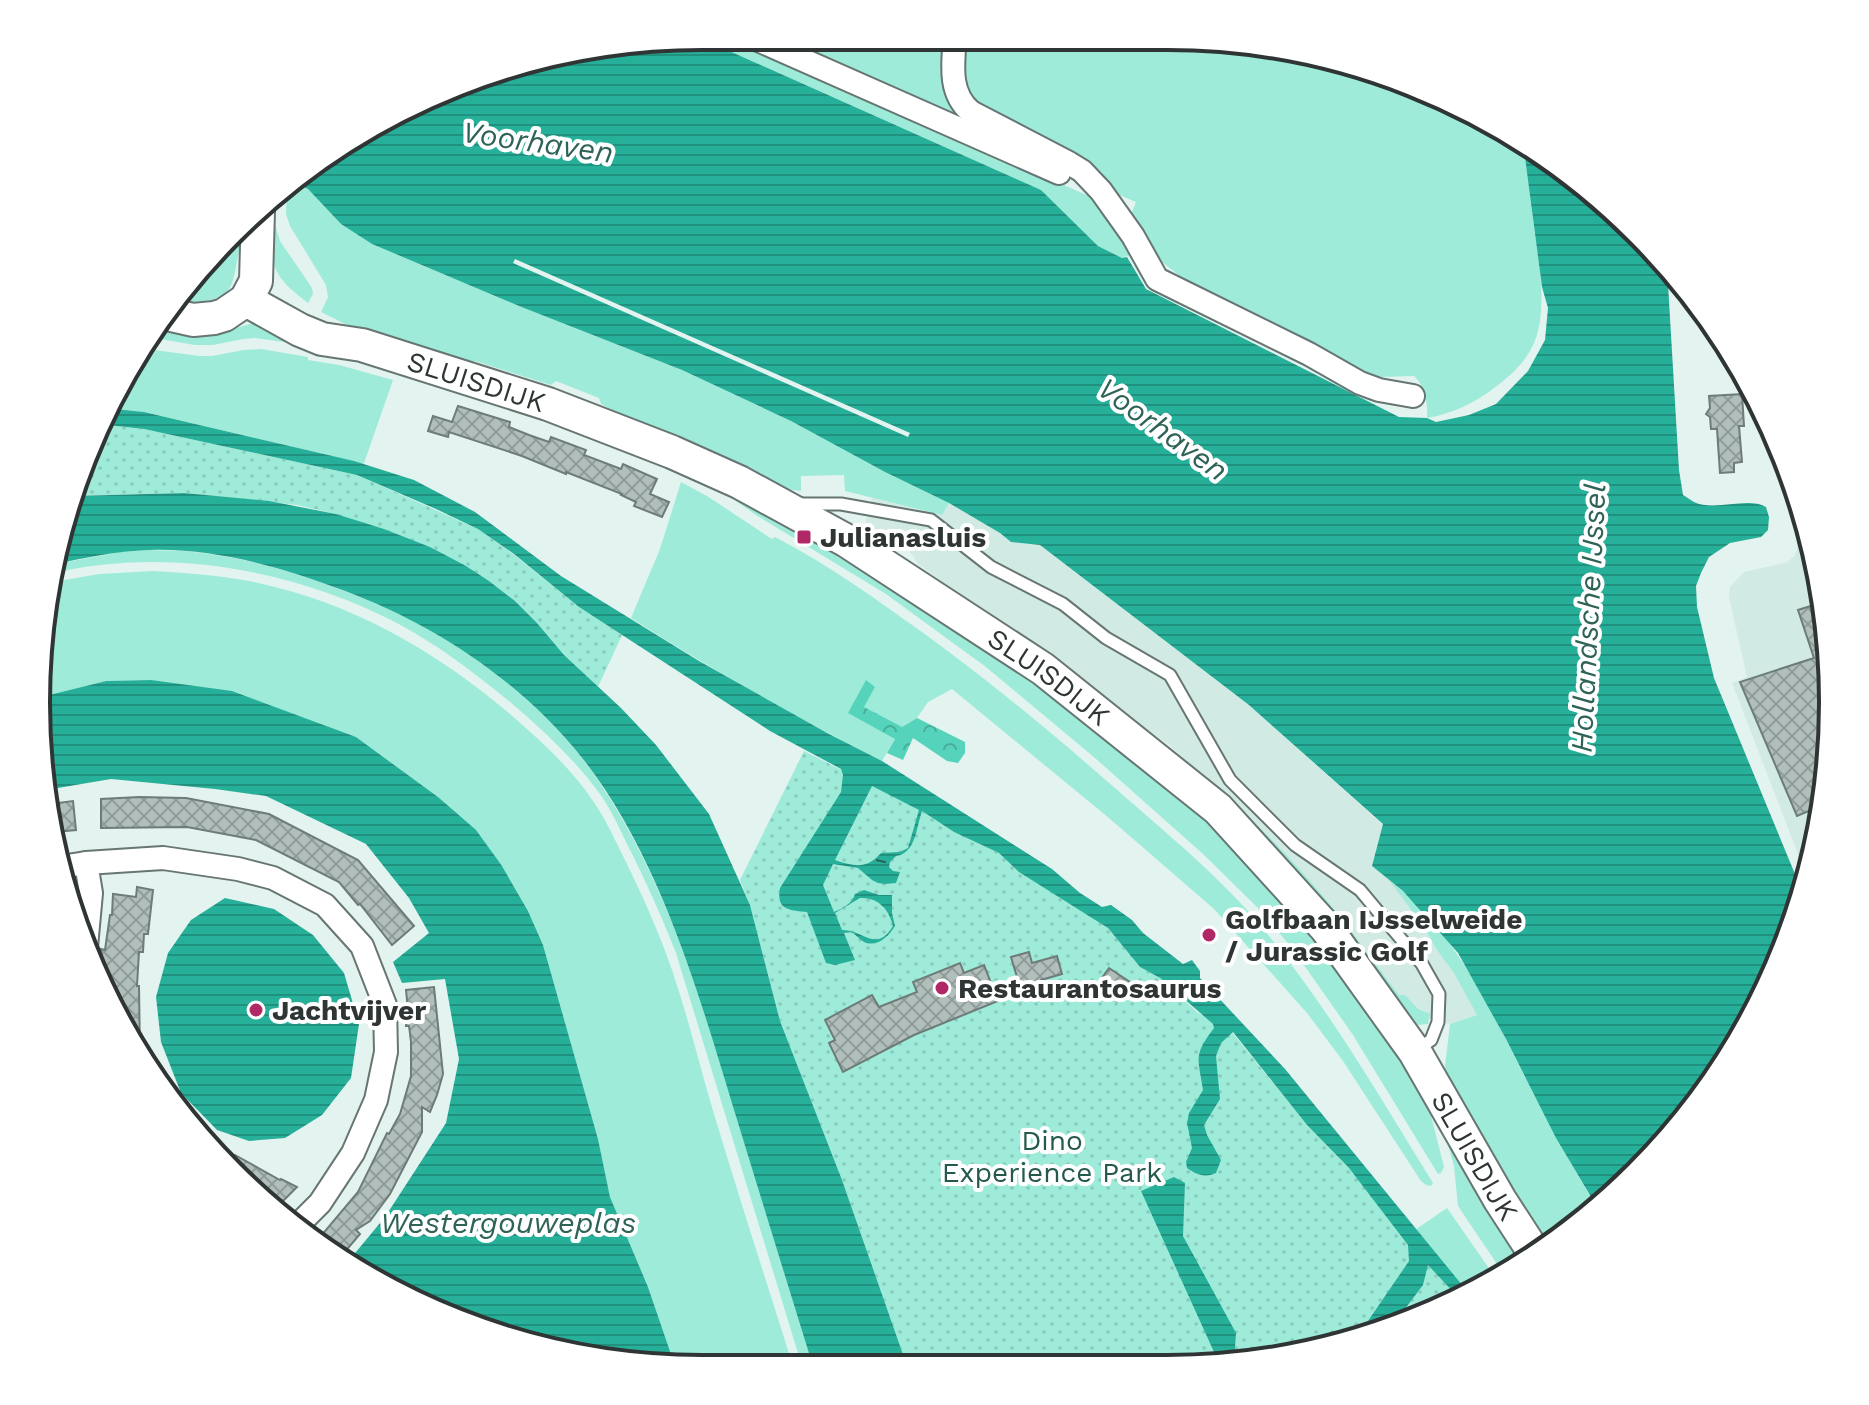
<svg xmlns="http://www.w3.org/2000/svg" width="1869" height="1405" viewBox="0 0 1869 1405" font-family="'Work Sans',sans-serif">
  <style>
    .built { fill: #d1eae4 }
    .grass { fill: #9eebd9 }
    .forest { fill: url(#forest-crowns) }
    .park { fill: url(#park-dots) }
    .water { fill: url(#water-rules); fill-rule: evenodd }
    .pier { fill: #e3f3ef }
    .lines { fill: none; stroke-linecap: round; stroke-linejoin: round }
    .ferry { stroke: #2f6358; stroke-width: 2; stroke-dasharray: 10 8; stroke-linecap: butt }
    .building { fill: url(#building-cross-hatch); stroke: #6d7c78; stroke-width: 2 }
    .lane-casing { stroke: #677672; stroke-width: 15 }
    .street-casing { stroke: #677672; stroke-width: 26 }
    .secondary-casing { stroke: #677672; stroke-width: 36 }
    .lane { stroke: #fff; stroke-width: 11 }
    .street { stroke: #fff; stroke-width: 22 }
    .secondary { stroke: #fff; stroke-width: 32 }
    .poi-dot { fill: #b12867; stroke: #fff; stroke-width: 3 }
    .labels { text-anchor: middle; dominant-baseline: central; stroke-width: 8; stroke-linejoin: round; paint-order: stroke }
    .street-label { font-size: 28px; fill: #2f3534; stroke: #fff }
    .poi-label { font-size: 28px; font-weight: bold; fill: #2f3534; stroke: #fff; text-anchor: start }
    .park-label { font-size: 28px; fill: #24594e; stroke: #fff }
    .water-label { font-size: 30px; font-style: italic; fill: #2f6358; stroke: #fff }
    .rim { fill: none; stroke: #2f3534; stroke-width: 4 }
  </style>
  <defs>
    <pattern id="forest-crowns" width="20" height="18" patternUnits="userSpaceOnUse" patternTransform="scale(2)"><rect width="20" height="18" fill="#56d4bb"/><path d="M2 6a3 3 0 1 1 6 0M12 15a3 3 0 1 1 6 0" fill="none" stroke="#48ad99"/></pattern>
    <pattern id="park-dots" width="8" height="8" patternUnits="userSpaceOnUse" patternTransform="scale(2)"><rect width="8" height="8" fill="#9eebd9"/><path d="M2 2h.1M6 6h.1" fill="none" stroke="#88cabb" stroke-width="1.8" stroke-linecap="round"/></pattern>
    <pattern id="water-rules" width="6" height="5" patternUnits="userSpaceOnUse" patternTransform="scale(2)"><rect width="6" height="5" fill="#27b099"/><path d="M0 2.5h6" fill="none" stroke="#22907e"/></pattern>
    <pattern id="building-cross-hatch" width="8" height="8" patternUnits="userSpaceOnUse" patternTransform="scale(2)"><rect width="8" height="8" fill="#b0bfbb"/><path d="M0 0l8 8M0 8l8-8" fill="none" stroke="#909c99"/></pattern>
  </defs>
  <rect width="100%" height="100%" fill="#e3f3ef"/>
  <g class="built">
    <polygon points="1793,481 1820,572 1833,702 1820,832 1807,877 1732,683 1747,677 1729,597 1730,587 1744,572 1785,563 1794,557 1797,549"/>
    <polygon points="872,498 941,515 949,503 1000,533 1011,542 1040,545 1249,705 1383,825 1372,866 1403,891 1439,931 1477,1015 1450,1024 1430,1019 1410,1012 1328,902 1259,828 1169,745 918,564 909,550 864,529"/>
  </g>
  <g class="grass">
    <polygon points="732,36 1102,202 1132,254 1122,258 1098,246 1041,190 698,37"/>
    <polygon points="766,36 949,37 951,102 1074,174"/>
    <path d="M 964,37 L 1210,37 L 1339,59 L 1523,142 C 1527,171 1531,199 1534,228 C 1539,261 1548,311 1534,343 C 1525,363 1511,375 1494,388 C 1475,403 1451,414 1427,418 C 1428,403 1425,386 1414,376 L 1381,377 L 1362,370 L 1185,280 L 1162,262 L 1126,213 L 1131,215 L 1136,202 L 1112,192 L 979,107 L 963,86 Z"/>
    <polygon points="295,182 308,189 341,224 372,244 519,306 682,370 791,421 885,472 949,503 942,515 845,491 844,475 801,476 801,491 785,489 654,434 601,404 599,398 556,381 551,385 475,361 469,366 359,331 321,312 328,297 326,285 290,226 286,214 287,188"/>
    <path d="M 272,215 L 280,241 L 312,288 L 313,294 L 308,303 C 267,272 272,264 272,215 Z"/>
    <path d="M 223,242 L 240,246 C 237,257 236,272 232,283 C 225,303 198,302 181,301 Z"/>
    <polygon points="253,323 264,323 291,333 284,342 255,338 243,339 213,345 195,345 154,338 161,329 182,334 185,331 223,332"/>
    <polygon points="147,349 199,356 212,356 244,350 261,349 308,357 308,360 339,365 393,380 363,466 353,461 144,412 105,408"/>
    <polygon points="707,481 771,516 771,520 810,541 814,539 851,563 876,575 1049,690 1209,820 1326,947 1424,1088 1444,1167 1441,1173 1438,1174 1353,1035 1292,948 1258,908 1203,854 1095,758 986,667 886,594 756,515"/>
    <path d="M 681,482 L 707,496 L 772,539 L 775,537 C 815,558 852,582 888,608 C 968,663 1043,725 1116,789 C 1167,834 1222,878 1265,931 C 1329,1009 1380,1097 1433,1183 L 1431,1186 L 1426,1185 L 1421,1181 L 1343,1061 L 1307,1013 L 1214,909 L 1109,818 L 952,689 L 928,702 L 917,718 L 902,727 L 882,761 C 796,718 713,670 631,618 L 660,549 Z"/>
    <path d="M 152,550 C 166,551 181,550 194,552 C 249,558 301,574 352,594 C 447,629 546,700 602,786 C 664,880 698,990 731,1097 C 758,1186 785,1275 812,1363 L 801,1363 L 676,953 C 661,915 645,879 626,842 C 618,825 611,810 600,794 C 576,761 547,734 516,707 C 479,676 440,646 397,623 C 292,569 165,546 49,574 L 51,565 L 120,552 Z"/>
    <path d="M 153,571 C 185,573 217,575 249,581 C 349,601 433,649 510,714 C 540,740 571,768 593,801 C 605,818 613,836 622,854 C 641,892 658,930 672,970 C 687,1014 698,1059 711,1104 C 737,1191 765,1277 792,1363 L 674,1363 L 648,1287 L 610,1197 L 598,1139 L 543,945 L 528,911 L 502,866 L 438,797 L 356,737 L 151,680 L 106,681 L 41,697 L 48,583 L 99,574 Z"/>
    <path d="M 1166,747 L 1180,758 L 1186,768 L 1190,763 C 1239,806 1287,852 1328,902 C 1353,932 1375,964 1399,995 L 1405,995 L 1418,1009 L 1430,1014 L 1428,1024 L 1417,1025 L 1402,1016 L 1164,752 Z"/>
    <path d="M 1389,880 C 1450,928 1484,995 1518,1063 C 1543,1112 1568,1161 1597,1207 L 1543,1252 L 1446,1079 L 1445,1066 L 1450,1024 L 1477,1015 L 1454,973 L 1437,950 L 1422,924 Z"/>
    <polygon points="1444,1131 1527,1262 1503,1273 1458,1206 1454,1166"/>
    <polygon points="1447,1208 1495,1277 1467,1291 1415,1230"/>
  </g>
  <polygon class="forest" points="866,680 875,687 864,707 902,727 917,718 965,742 965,753 958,763 947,761 913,738 903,760 887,753 895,739 848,713"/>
  <g class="park">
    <polygon points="99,424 144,429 357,475 478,529 513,554 579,607 622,635 598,687 564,655 537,623 515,601 489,581 430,547 336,514 297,505 184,493 75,496"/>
    <polygon points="804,751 922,811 954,832 999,853 1108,928 1140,967 1160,978 1197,1012 1232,1032 1307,1125 1349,1168 1457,1296 1381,1333 1253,1363 906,1363 842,1180 780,1021 750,905 740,880"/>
  </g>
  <g class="water">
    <path d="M 698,37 L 1041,190 L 1098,246 L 1122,258 L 1127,257 L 1146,289 L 1399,417 L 1427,418 L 1436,422 L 1469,415 L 1496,404 L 1528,371 L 1545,340 L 1548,308 L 1542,287 L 1523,142 L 1537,149 L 1638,232 L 1667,267 L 1679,470 L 1683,495 C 1687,497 1690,500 1694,502 C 1715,512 1747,496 1766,507 L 1769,517 L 1768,530 L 1761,537 L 1730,543 L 1709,557 L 1701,573 L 1696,586 L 1697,607 L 1714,678 L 1802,891 L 1782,957 L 1721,1072 L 1638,1173 L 1597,1207 L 1556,1138 L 1506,1039 L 1458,953 L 1403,891 L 1372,866 L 1383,824 L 1249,705 L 1040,545 L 1011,542 L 1000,533 L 949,503 L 885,472 L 791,421 L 682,370 L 519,306 L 372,244 L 341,224 L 308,189 L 295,183 L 369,126 L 530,59 Z"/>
    <path d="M 105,408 L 144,412 L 354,461 L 414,480 L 475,512 L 561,576 L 699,661 L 829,734 L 882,761 L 1052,869 L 1080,893 L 1102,907 L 1111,905 L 1132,920 L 1143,933 L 1183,964 L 1192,960 L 1200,971 L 1200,978 L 1285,1069 L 1467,1291 L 1457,1296 L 1428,1265 L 1423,1285 L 1389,1330 L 1381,1333 L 1355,1340 L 1409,1261 L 1408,1245 L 1349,1168 L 1307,1125 L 1233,1032 L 1221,1043 L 1216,1056 L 1220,1099 L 1204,1125 L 1207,1135 L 1221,1160 L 1216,1173 C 1205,1178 1197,1175 1187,1168 L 1186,1162 L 1192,1148 L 1187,1123 L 1189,1113 L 1203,1090 C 1198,1057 1193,1056 1214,1028 L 1213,1024 L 1160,978 L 1140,967 L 1108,928 L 1019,872 L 999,853 L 954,832 L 922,811 C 916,828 916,853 896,856 L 890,862 L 889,867 L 893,871 L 900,872 L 896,883 L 885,884 L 878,883 L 872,880 L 858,868 L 833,864 L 823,885 L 834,912 C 843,908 852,904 855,894 L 864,890 L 879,895 L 892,895 L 892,913 L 895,926 C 889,936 877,948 864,942 C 859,939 856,935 852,932 L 844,933 L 855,960 L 835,965 L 826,963 L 807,912 C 789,910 776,910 780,888 L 841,792 L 843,775 L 841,769 L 770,731 L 579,607 L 514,554 L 478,529 L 436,509 L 357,475 L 144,429 L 99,424 ZM 872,786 L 919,810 L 908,848 L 900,852 L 881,853 C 867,869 855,867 835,860 ZM 860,898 C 878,897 889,909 893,926 C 876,954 863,929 842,930 L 835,913 Z"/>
    <path d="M 184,493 L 269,501 L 336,514 L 384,529 L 430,547 L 466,566 L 489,581 L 515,601 L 537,623 L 564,655 L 621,708 L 656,745 L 709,814 L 750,905 L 780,1021 L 842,1180 L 906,1363 L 812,1363 C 785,1276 758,1188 731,1100 C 696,984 654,842 574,748 C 514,677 431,623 345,591 C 283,568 216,548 150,550 C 116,551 84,558 51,565 L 75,496 Z"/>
    <polygon points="151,680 232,691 356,737 438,797 476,830 502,866 528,911 543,945 598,1139 610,1197 648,1287 674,1363 615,1363 488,1333 346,1264 385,1217 446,1123 459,1059 445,979 402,983 393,962 429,933 409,898 366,844 266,796 215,789 111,779 46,790 37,746 41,697 106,681"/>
    <polygon points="225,898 274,909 313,935 344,973 359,1024 351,1078 322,1115 285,1138 249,1141 217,1130 181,1093 161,1042 156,997 168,953 191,920"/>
    <polygon points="1174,1177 1185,1183 1183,1236 1236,1333 1234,1363 1219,1363 1141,1191"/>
  </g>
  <polygon class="pier" points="515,259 910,433 908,437 513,263"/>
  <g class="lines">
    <polyline class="ferry" points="876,860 889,863"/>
  </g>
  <g class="building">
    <polygon points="1742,394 1744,426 1739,426 1742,462 1734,463 1734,472 1720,473 1717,429 1711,429 1710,417 1706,414 1710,408 1709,396"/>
    <polygon points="458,406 510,422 509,427 529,435 549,442 551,437 586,450 584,455 621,469 623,464 657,479 650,494 669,502 662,517 634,506 636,502 621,495 622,494 566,472 566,474 522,456 449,432 448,437 428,431 433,416 452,422"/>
    <polygon points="1823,602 1833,702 1823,805 1797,816 1740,682 1814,658 1798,610"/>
    <polygon points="139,797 186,798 269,814 358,860 414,926 392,945 360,904 358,905 339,882 256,840 187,827 101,828 101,799"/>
    <polygon points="73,801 76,830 55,832 49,804"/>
    <polygon points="137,887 153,890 148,934 144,934 143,952 139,952 137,986 139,986 140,1055 99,972 101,949 105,950 110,915 112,915 113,894 136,897"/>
    <polygon points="1029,952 1032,963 1057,956 1062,974 1041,980 1044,988 1022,994 1011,957"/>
    <polygon points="960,963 964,973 984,965 998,1001 914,1035 843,1072 829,1043 835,1040 825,1020 872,995 879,1007 917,992 913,982"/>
    <polygon points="1109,968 1130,982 1117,1001 1096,986"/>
    <polygon points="434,987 443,1074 437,1095 430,1112 422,1107 422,1132 390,1194 370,1221 356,1230 360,1234 338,1260 315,1243 358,1192 387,1133 389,1134 400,1114 411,1076 411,1042 409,1026 406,1026 408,1010 406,990"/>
    <polygon points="235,1155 280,1180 281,1179 297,1187 283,1201 273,1196 269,1205 227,1168"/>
  </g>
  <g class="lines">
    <defs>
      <polyline id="lane" points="797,504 841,504 931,520 991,567 1063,604 1106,638 1170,675 1230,780 1295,845 1360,890 1422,964 1439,994 1438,1022 1431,1040 1418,1049"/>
      <g id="street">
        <polyline points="749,36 1059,173"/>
        <path d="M 955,37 C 953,63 948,93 971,112 L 1069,163 L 1082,171 L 1101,191 L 1133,236 L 1157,279 L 1309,354 L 1360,383 L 1379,390 L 1413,396"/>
        <polyline points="61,867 86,863"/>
        <polyline points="86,947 91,893 86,863 163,858 238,869 273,878 325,905 362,946 385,1005 386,1052 376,1100 353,1153 320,1203 296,1227"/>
      </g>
      <g id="secondary">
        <path id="s1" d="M 246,300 L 300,330 L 322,339 L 362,345 L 548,404 L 672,452 L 739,482 L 847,541 L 1043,669 L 1218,809 L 1326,928 L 1415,1052 L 1500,1200 L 1537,1257"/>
        <polyline points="171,315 193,320 214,318 224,315 246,300 256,281 258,211"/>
      </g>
    </defs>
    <use href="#lane" class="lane-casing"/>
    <use href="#street" class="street-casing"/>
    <use href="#secondary" class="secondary-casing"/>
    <use href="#lane" class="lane"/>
    <use href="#street" class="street"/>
    <use href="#secondary" class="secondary"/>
  </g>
  <g class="poi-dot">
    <rect x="796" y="529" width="16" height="16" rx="4"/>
    <circle cx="1209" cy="935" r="8"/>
    <circle cx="942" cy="988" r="8"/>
    <circle cx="256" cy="1010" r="8"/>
  </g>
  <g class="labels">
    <g class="street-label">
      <text stroke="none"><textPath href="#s1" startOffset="246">SLUISDIJK</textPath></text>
      <text stroke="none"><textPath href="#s1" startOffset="894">SLUISDIJK</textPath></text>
      <text stroke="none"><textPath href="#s1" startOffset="1542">SLUISDIJK</textPath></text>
    </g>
    <g class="poi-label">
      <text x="820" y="537">Julianasluis</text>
      <text x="1225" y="919">Golfbaan IJsselweide<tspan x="1225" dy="32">/ Jurassic Golf</tspan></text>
      <text x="958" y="988">Restaurantosaurus</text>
      <text x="272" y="1010">Jachtvijver</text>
    </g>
    <g class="park-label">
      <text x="1052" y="1140">Dino<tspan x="1052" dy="32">Experience Park</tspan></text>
    </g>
    <g class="water-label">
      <text transform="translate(538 142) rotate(8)">Voorhaven</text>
      <text transform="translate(1163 429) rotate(36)">Voorhaven</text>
      <text transform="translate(1588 618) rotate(-87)">Hollandsche IJssel</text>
      <text x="508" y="1222">Westergouweplas</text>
    </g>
  </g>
  <path d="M0 0H1869V1405H0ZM702 50H1167A652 652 0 0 1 1819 702V703A652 652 0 0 1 1167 1355H702A652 652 0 0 1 50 703V702A652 652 0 0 1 702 50Z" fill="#fff" fill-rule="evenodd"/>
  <path class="rim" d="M702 50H1167A652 652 0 0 1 1819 702V703A652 652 0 0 1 1167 1355H702A652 652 0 0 1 50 703V702A652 652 0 0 1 702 50Z"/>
</svg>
